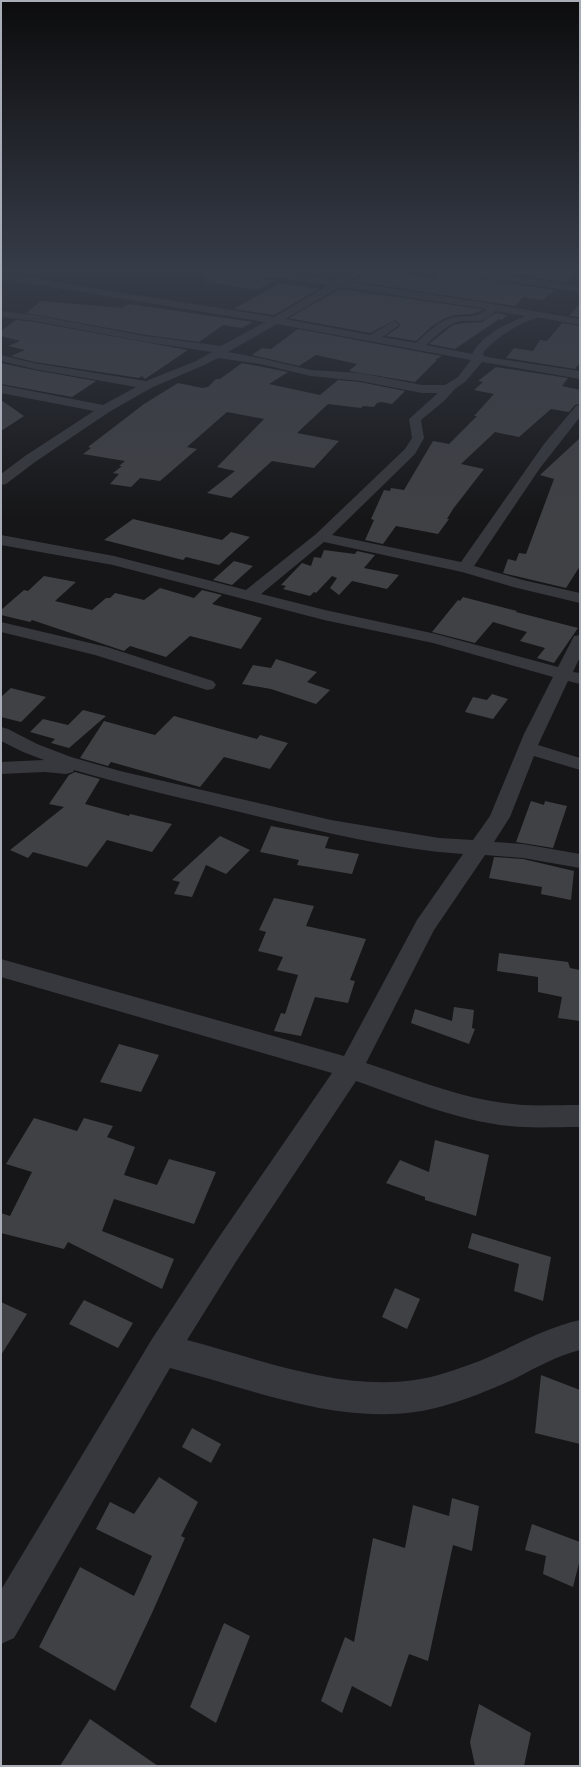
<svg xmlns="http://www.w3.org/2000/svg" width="581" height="1767" viewBox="0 0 581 1767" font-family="'Varela Round',sans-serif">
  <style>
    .building { fill: #404145 }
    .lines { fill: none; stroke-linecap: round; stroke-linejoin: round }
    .street { fill: #37383d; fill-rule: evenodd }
  </style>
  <rect width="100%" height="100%" fill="#161618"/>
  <g class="building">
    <polygon points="205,272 232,272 235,275 253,279 275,280 257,290 205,282"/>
    <polygon points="370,272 397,272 434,279 442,273 457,275 458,272 464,276 555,290 542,300 523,297 515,306 353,281"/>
    <polygon points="496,272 552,272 575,274 565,282"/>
    <polygon points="280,283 319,289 274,315 234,309"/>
    <polygon points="340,289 481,309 483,310 473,314 455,315 445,318 431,327 416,341 386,336 399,327 400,324 395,320 370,333 289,318"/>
    <polygon points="41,301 122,308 129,304 253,322 242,328 223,325 199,342 146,335 26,313"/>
    <polygon points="580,303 580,317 569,316"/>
    <polygon points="496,313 507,315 502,320 499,319 455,349 429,344 453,325 463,323 482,322"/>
    <polygon points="16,320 34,322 188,350 145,379 142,376 139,378 34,362 11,356 25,350 8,346 20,341 1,336 1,331"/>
    <polygon points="562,323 580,326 580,363 575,369 506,358 514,348 533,351 540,340 547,341"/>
    <polygon points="298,329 442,356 435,360 437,360 415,382 349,371 357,364 316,355 299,366 252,355 262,348 271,349"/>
    <polygon points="1,363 34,370 96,381 72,397 1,384"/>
    <polygon points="242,363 288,372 269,384 320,395 338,380 360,382 405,391 392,404 382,402 377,403 374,407 363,406 361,408 328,404 297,433 339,441 314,468 272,461 231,498 207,493 235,471 217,467 264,419 227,412 187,447 197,449 160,481 140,478 131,487 110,484 119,474 113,473 122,466 119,466 125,461 83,454 91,448 88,447 144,404 178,383 202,388 208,387 216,379 220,379"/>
    <polygon points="496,367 568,378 562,386 580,390 580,404 575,405 569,412 551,409 519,437 495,432 461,464 484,469 453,509 447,519 449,519 438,534 396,526 383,544 365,540 374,520 371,519 384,490 390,491 391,488 404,490 433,441 449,444 477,416 474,416 494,394 474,390 483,382 478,381"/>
    <polygon points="1,400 24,416 1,431"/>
    <polygon points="580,438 580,566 566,588 503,573 508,559 516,561 519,553 526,554 554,479 540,475"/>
    <polygon points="133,519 222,540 231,532 250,537 219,565 186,557 183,560 104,540"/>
    <polygon points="324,550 355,554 357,551 375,555 364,568 399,575 387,589 352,581 339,595 330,588 337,578 332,576 316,593 314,592 310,596 283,589 286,586 281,585 302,563 311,566 314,557 321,558"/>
    <polygon points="234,561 253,566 232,585 213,580"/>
    <polygon points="44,576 76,582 55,601 92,610 106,598 110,598 115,593 144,600 160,588 194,598 202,590 222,595 212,604 262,618 241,649 190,636 166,657 130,646 124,651 32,620 30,622 1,615 1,610 24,590 28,591"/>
    <polygon points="463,597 517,611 516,612 578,628 554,663 537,658 545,648 520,641 527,632 493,622 475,643 432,632 458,600 460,601"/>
    <polygon points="276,659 317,672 307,682 330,690 316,704 271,689 242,684 253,665 271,668"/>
    <polygon points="11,688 46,697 21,722 1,717 1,697"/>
    <polygon points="492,694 508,699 493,719 465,712 473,697 487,700"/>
    <polygon points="83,710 106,716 69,748 51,743 55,739 30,732 43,719 68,725"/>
    <polygon points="174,716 257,739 260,735 288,743 270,769 224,757 200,787 111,762 108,766 80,758 104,721 155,735"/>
    <polygon points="75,772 100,779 85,804 129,816 130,814 172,824 152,852 107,840 87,867 33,852 28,858 10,850 64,807 49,804 69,775"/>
    <polygon points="531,801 544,805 545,801 567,806 553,848 516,842"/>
    <polygon points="271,826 329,837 325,848 359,854 352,874 297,865 299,860 260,852"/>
    <polygon points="220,836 250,850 226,874 206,865 192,897 174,894 180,882 172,880"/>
    <polygon points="494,857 523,859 574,871 571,900 541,894 542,887 489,878"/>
    <polygon points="274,898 314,906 306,926 366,939 350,980 355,981 348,1003 315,997 301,1036 274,1031 281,1013 285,1014 298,975 277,970 283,957 258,951 266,932 259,930"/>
    <polygon points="499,953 568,962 570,968 580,970 580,1021 558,1018 562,997 538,992 538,977 497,971"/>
    <polygon points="454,1007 474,1010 472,1028 475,1029 469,1044 411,1023 415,1009 452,1021"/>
    <polygon points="119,1044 159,1055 141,1092 100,1082"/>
    <polygon points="34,1118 77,1131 84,1118 113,1126 107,1137 135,1147 124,1175 157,1185 169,1159 216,1172 194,1224 114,1199 102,1231 174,1259 162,1289 68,1242 64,1249 1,1233 1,1213 10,1216 32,1172 6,1164"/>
    <polygon points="435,1140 489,1155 476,1216 425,1200 425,1197 386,1183 400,1160 429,1172"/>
    <polygon points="472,1233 551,1257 543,1301 514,1291 519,1264 468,1248"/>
    <polygon points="395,1288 420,1299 407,1329 382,1317"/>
    <polygon points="84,1300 133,1323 118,1348 69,1324"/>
    <polygon points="1,1302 27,1314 1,1355"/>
    <polygon points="541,1375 580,1390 580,1444 535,1433"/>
    <polygon points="192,1428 221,1444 211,1463 182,1447"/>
    <polygon points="159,1477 198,1502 181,1536 185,1538 152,1613 115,1691 39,1647 80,1567 134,1596 152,1556 96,1529 110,1502 134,1514"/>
    <polygon points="452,1498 479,1506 472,1551 453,1545 428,1661 409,1654 391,1707 352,1686 342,1713 321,1701 345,1637 354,1642 373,1538 405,1548 413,1505 449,1516"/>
    <polygon points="532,1524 580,1542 580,1559 573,1587 543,1574 546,1556 525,1550"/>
    <polygon points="224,1623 250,1636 216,1723 190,1707"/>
    <polygon points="479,1704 531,1733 524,1766 475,1766 470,1742"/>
    <polygon points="90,1719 158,1766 60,1766"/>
  </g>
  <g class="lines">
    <g class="street">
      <path d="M 233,272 L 285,273 L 337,281 L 353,272 L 365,272 L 349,282 L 481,302 L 580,319 L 580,325 C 571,324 544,317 537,318 C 523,321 489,341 483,354 L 484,356 L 493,358 L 580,371 L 580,379 L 482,362 L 466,381 L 455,389 L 444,401 L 421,420 L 424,438 L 415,454 L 332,535 L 461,562 L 544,444 L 576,406 L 580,405 L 580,417 L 540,468 L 474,566 L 523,580 L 580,593 L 580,603 L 513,587 L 462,572 L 324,542 L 261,594 L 325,610 L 436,634 L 558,667 L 574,636 L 580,635 L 580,657 L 573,672 L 580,673 L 580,684 L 568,681 L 538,745 L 580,758 L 580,770 L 534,756 L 510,817 L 494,842 L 523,844 L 580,854 L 580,868 L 523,858 L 485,855 L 434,930 L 366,1063 C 417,1080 467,1101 522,1105 C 541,1106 561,1105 580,1105 L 580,1127 C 561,1127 541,1128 522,1127 C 464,1124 410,1100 356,1081 L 237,1260 L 187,1340 C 267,1361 362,1400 445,1373 C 460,1368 476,1363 491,1356 C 520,1343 548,1327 580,1320 L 580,1350 C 557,1356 537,1367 516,1378 C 493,1389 468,1399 443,1406 C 354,1432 256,1390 170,1368 L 14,1638 L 1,1644 L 1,1590 L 152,1339 L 217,1240 L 332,1073 L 1,977 L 1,959 L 344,1056 L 417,920 L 463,854 C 391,849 319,831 248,814 C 190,800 132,787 74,770 L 73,772 L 66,774 L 45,772 L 1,774 L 1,762 L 44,760 L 23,752 L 1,741 L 1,727 L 8,729 L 37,744 L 71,757 L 120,771 L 331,820 L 439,838 L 473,840 L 490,816 L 524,734 L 553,677 L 433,643 L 324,620 L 113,565 L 1,545 L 1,535 L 114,556 L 246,590 L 316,534 L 405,449 L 412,438 L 409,419 L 438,393 L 422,393 L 360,381 L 311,376 L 260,364 L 218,358 L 204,365 L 151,388 L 109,412 L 35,462 L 6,484 L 1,485 L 1,474 L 25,456 L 94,411 L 1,393 L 1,385 L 103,405 L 136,387 L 34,369 L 1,361 L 1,355 L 34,363 L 146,381 L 196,361 L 212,352 L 146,342 L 34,321 L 1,317 L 1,311 L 34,315 L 146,336 L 221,346 L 265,322 L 1,279 L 1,273 L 274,317 L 329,285 L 285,279 L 253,278 L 235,274 ZM 340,287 L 481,308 L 486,309 C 476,320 463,314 451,318 C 437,322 426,334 416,343 L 382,337 L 398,326 L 399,324 L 394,321 L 370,335 L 285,319 ZM 495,311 L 525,316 C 505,325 483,334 472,354 L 426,345 C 435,337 445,326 457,322 C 474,318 482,327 495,311 ZM 277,324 L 471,360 L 458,377 L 445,385 L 422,385 L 360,373 L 311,370 L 260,358 L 228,352 Z"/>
      <polygon points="459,272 485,272 580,286 580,292 464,275"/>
      <polygon points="1,622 107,647 213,681 216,685 213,689 207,690 95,655 1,632"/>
    </g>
  </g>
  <linearGradient id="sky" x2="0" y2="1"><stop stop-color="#0c0c0d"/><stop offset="0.52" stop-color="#363c48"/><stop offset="1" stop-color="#363c48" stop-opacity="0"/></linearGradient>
  <rect width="581" height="519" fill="url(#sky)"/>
  <rect width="581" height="1767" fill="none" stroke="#a8adb8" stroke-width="4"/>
</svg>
